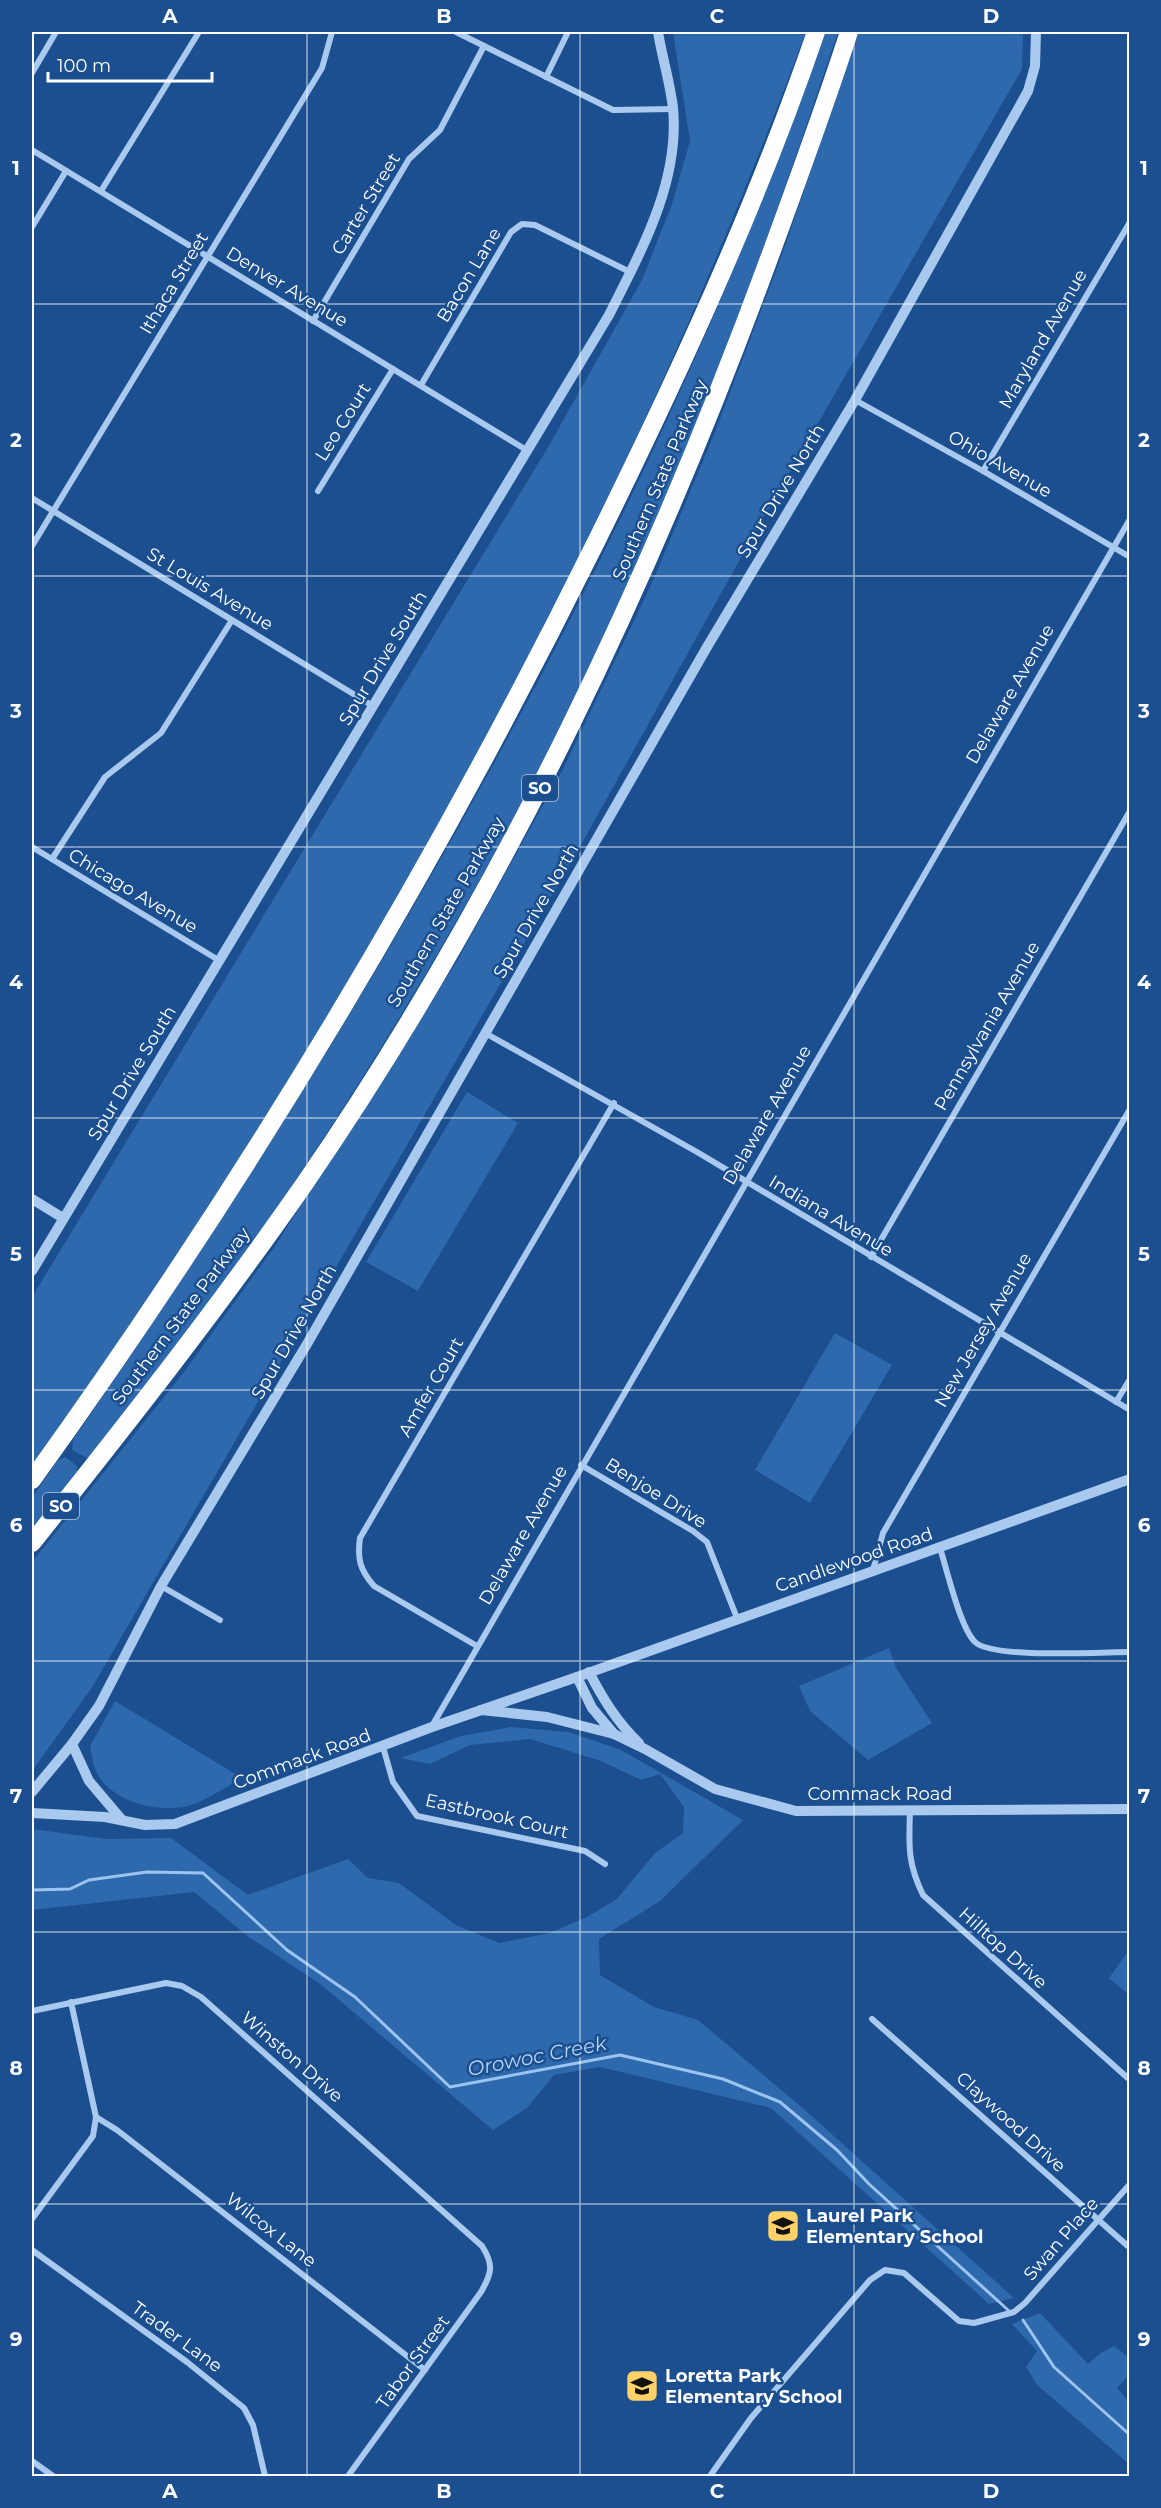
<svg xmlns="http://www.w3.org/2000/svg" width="1161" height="2508" viewBox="0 0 1161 2508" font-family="Montserrat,sans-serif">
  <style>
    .green { fill: #2e69ad }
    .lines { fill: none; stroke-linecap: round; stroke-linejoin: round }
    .stream { stroke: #9cc4f0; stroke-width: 3 }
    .minor { stroke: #a9c9ee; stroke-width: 6 }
    .tertiary { stroke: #a9c9ee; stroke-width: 10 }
    .motorway { stroke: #fff; stroke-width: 18 }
    .grid { fill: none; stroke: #fff; stroke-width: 1.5; stroke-opacity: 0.55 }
    .labels { text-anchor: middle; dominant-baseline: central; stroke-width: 5; stroke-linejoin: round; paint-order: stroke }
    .shield { fill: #1b4f8f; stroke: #bbcadd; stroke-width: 1.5 }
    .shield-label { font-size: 16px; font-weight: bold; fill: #fff }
    .street-label { font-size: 18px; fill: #fff; stroke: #1b4f8f }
    .poi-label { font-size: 18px; font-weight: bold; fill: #fff; stroke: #1b4f8f; text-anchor: start }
    .water-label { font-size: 20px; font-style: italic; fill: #b5d3f5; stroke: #1b4f8f }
    .neatline { fill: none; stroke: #fff; stroke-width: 2 }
    .grid-label { font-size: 20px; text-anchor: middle; font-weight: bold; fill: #fff }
  </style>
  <rect width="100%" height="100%" fill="#1b4f8f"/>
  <g class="green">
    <path d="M 673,32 L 806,32 C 616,540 352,1027 32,1465 L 32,1297 L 547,449 L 642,280 L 672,204 L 690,141 Z"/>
    <path d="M 826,32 L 838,32 C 765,250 688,467 587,674 C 493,868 382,1056 259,1234 C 207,1309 149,1381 93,1454 L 87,1458 L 72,1450 L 73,1440 C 376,1002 646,535 826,32 Z"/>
    <polygon points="859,32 1023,32 1022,69 753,536 577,852 93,1686 32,1771 32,1562 184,1372 275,1246 456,963 563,769 652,583 715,432 779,263"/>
    <polygon points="467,1092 518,1123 418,1291 366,1262"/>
    <polygon points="835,1333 892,1365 810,1503 755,1470"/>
    <polygon points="65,1457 77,1466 77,1474 32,1529 32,1498 58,1460"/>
    <polygon points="889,1648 896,1668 932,1723 868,1760 810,1711 799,1686"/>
    <path d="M 115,1701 L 242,1778 C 226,1787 206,1801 188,1806 C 156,1813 109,1802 95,1769 C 92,1762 92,1753 90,1746 Z"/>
    <polygon points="511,1727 568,1732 621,1750 743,1820 660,1901 599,1939 600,1975 654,2007 698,2020 805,2110 1014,2298 989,2304 771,2108 600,2067 554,2075 527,2108 493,2130 319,1983 250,1938 194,1892 32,1910 32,1829 106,1839 171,1838 248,1895 348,1859 368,1878 399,1883 456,1925 499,1943 550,1933 587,1917 617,1899 655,1853 683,1833 684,1807 660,1774 641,1780 601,1761 530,1739 470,1745 430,1764 401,1758 461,1736"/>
    <polygon points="1129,1950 1129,1995 1109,1978"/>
    <polygon points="1040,2313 1088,2364 1101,2353 1114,2346 1127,2356 1129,2375 1117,2388 1129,2402 1129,2464 1037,2385 1026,2367 1037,2351 1012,2324"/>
  </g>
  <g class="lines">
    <g class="stream">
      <polyline points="32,1890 70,1889 89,1880 147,1872 203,1873 287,1950 355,1997 450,2087 620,2055 723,2079 780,2102 837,2150 869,2184 1008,2310"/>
      <polyline points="1023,2320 1054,2367 1130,2435"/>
    </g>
    <g class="minor">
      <polyline points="456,32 613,110 673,109"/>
      <polyline points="32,73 56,32"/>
      <polyline points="546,77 568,32"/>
      <polyline points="32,150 528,451"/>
      <polyline points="101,191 199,32"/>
      <polyline points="32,227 66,171"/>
      <polyline points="313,321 409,159 440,130 484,46"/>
      <polyline points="421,385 511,232 522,224 535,225 630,272"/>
      <polyline points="855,400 983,471 1130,557"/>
      <polyline points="983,471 1130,222"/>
      <polyline points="318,491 393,369"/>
      <polyline points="32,498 373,706"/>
      <polyline points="32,546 322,68 332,32"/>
      <polyline points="32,847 220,961"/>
      <polyline points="52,859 105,777 161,733 232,620"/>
      <polyline points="485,1033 697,1152 1130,1410"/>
      <polyline points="871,1257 1130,811"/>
      <polyline points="1116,1402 1130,1379"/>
      <polyline points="581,1465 693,1531 707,1542 737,1618"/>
      <path d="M 940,1548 C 947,1570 960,1627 975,1642 C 992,1659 1102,1652 1130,1652"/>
      <polyline points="873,1570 883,1533 1130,1109"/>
      <polyline points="161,1586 220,1620"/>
      <path d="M 477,1646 L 374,1586 C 360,1570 357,1559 360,1538 L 614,1103"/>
      <polyline points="432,1726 1130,519"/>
      <polyline points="383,1747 393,1782 417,1816 585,1851 605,1864"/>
      <path d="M 910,1810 C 909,1845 907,1862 923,1895 L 1130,2080"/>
      <path d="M 32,2011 L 166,1983 L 182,1986 L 201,1997 L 482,2246 C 494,2265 492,2273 481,2292 L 348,2476"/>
      <polyline points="872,2019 1130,2248"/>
      <polyline points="96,2117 117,2130 425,2370"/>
      <polyline points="32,2219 93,2136 96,2117 71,2002"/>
      <polyline points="32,2250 187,2362 244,2408 253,2425 265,2476"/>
      <polyline points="32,2461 53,2476"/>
      <polyline points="710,2476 751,2418 870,2280 885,2270 904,2273 959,2321 974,2323 1014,2312 1025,2303 1130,2184"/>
    </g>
    <g class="tertiary">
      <polyline points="32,1199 63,1218"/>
      <path d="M 32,1271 L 609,315 C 641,251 680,182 673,108 C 670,82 662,57 658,32"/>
      <path d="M 589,1672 C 603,1699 617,1722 639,1743"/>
      <polyline points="577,1677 592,1708 614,1734 645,1749 715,1789 796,1811 1130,1809"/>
      <polyline points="481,1710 547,1717 614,1734"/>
      <polyline points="72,1744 89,1781 122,1820"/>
      <polyline points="32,1792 72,1744 99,1706 161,1586 307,1344 707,647 855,400 1028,91 1035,66 1036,32"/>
      <polyline points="32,1813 105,1817 145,1825 175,1824 432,1727 577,1677 1130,1479"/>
    </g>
    <g class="motorway">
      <path d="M 32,1480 C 246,1183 434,870 596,542 C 678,376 756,207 816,32"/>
      <path d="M 32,1543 C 126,1425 219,1307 305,1183 C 504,893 654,574 774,245 C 800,174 826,103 849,32"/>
    </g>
  </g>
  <path class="grid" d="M 307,32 L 307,2476M 580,32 L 580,2476M 854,32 L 854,2476M 32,304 L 1130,304M 32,576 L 1130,576M 32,847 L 1130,847M 32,1118 L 1130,1118M 32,1390 L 1130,1390M 32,1661 L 1130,1661M 32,1932 L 1130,1932M 32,2204 L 1130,2204"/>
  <defs>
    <symbol id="school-square" viewBox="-11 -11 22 22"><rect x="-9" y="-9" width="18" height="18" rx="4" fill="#ffd166" stroke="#1b4f8f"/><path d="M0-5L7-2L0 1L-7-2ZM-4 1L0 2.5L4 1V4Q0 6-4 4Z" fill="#111"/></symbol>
  </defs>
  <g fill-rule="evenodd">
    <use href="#school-square" x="764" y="2207" width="38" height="38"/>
    <use href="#school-square" x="623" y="2367" width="38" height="38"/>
  </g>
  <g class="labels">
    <g class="shield">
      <rect x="522" y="775" width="36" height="26" rx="4.5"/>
      <rect x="43" y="1493" width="36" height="26" rx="4.5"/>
    </g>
    <g class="shield-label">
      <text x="540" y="788">SO</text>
      <text x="61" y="1506">SO</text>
    </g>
    <g class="street-label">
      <text transform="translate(366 204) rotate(-59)">Carter Street</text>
      <text transform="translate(469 275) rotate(-59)">Bacon Lane</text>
      <text transform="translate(174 283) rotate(-59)">Ithaca Street</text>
      <text transform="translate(287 287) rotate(31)">Denver Avenue</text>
      <text transform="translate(1043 339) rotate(-60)">Maryland Avenue</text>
      <text transform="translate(343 422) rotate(-58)">Leo Court</text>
      <text transform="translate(1000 464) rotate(30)">Ohio Avenue</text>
      <text transform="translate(660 480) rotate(-67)">Southern State Parkway</text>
      <text transform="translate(781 491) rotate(-59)">Spur Drive North</text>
      <text transform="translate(210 589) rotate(31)">St Louis Avenue</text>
      <text transform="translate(383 658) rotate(-59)">Spur Drive South</text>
      <text transform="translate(1010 694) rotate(-60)">Delaware Avenue</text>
      <text transform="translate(133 891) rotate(31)">Chicago Avenue</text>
      <text transform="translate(536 911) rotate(-60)">Spur Drive North</text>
      <text transform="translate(446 912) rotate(-60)">Southern State Parkway</text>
      <text transform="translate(987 1026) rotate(-60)">Pennsylvania Avenue</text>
      <text transform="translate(132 1073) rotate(-59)">Spur Drive South</text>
      <text transform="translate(767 1115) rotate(-60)">Delaware Avenue</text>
      <text transform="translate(831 1216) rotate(31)">Indiana Avenue</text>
      <text transform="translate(181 1316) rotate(-53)">Southern State Parkway</text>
      <text transform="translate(983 1330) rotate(-60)">New Jersey Avenue</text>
      <text transform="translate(294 1332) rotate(-60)">Spur Drive North</text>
      <text transform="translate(431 1387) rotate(-60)">Amfer Court</text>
      <text transform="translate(656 1493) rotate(32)">Benjoe Drive</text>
      <text transform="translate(523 1535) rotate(-60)">Delaware Avenue</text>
      <text transform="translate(854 1560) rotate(-19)">Candlewood Road</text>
      <text transform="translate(302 1759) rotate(-20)">Commack Road</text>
      <text x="880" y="1794">Commack Road</text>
      <text transform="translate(497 1816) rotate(13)">Eastbrook Court</text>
      <text transform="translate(1003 1948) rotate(42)">Hilltop Drive</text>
      <text transform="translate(292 2057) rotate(41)">Winston Drive</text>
      <text transform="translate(1011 2122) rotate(42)">Claywood Drive</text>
      <text transform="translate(271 2230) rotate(38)">Wilcox Lane</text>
      <text transform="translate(1061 2239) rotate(-49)">Swan Place</text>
      <text transform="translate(177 2337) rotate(36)">Trader Lane</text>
      <text transform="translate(413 2362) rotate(-54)">Tabor Street</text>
    </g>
    <g class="poi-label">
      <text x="806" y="2216">Laurel Park<tspan x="806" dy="21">Elementary School</tspan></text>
      <text x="665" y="2376">Loretta Park<tspan x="665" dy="21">Elementary School</tspan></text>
    </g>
    <g class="water-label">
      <text transform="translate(537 2056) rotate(-11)">Orowoc Creek</text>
    </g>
  </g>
  <rect width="1161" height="2508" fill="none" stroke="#1b4f8f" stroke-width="66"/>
  <path d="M48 72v9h164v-9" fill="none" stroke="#ffffff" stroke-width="3"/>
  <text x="57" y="72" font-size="18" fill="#ffffff" stroke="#1b4f8f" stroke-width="4.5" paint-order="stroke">100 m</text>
  <rect x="33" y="33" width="1095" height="2442" class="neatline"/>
  <g class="grid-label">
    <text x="170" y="23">A</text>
    <text x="444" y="23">B</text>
    <text x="717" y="23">C</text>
    <text x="991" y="23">D</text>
    <text x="16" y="175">1</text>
    <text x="1144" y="175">1</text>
    <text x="16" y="447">2</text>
    <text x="1144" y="447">2</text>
    <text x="16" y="718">3</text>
    <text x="1144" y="718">3</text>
    <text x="16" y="989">4</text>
    <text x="1144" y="989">4</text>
    <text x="16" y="1261">5</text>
    <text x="1144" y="1261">5</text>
    <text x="16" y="1532">6</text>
    <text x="1144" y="1532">6</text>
    <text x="16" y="1803">7</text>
    <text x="1144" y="1803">7</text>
    <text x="16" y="2075">8</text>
    <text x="1144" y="2075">8</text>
    <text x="16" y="2346">9</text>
    <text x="1144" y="2346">9</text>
    <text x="170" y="2498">A</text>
    <text x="444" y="2498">B</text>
    <text x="717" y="2498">C</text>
    <text x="991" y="2498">D</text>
  </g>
</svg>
